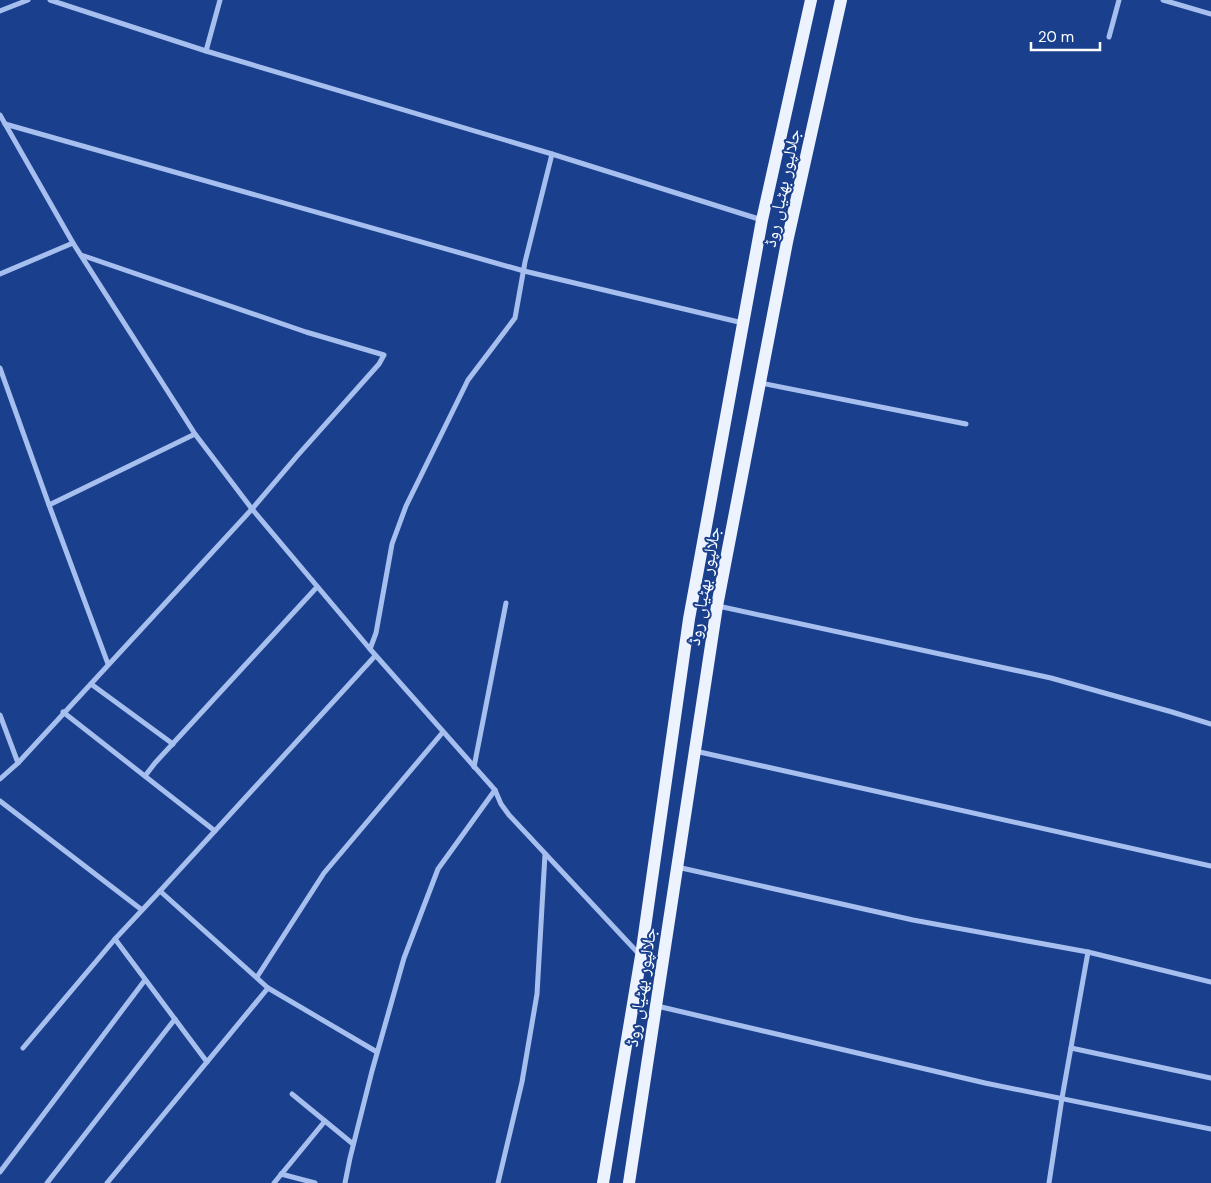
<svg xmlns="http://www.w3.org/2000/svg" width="1211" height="1183" viewBox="0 0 1211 1183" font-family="'DM Sans','Noto Naskh Arabic',sans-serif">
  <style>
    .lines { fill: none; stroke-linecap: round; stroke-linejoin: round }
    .street { stroke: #a7bfee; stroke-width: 5 }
    .primary { stroke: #edf2ff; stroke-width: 12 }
    .labels { text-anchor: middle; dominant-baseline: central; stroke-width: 4; stroke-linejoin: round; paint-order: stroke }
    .street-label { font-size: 18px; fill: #fff; stroke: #1a408d }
  </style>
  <rect width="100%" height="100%" fill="#1a408d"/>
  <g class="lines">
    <g class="street">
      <polyline points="50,0 206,51 552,154 762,220"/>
      <polyline points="1163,0 1211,14"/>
      <polyline points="0,11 28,0"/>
      <polyline points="1109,37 1119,0"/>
      <polyline points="206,51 220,0"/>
      <polyline points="0,115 73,243 195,434 252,509 370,649 495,790 501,804 509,815 639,954"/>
      <polyline points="5,124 524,271 743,323"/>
      <polyline points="0,274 73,243"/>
      <polyline points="0,368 49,505 108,664"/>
      <polyline points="761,383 966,424"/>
      <polyline points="49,505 195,434"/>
      <polyline points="718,606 1051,678 1172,712 1211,724"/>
      <polyline points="370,649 376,633 392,544 406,506 468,380 515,318 525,262 552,154"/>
      <polyline points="91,684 173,744"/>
      <polyline points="63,712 215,831"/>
      <polyline points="0,715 18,763"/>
      <polyline points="695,751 1211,866"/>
      <polyline points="474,767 506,603"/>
      <polyline points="145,776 155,763 317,587"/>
      <polyline points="0,779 18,763 252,509 298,455 379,364 384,355 306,332 81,255"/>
      <polyline points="0,801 142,910"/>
      <polyline points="677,867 913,920 1088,952 1211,982"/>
      <polyline points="160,891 268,988 377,1052"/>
      <polyline points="115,939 207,1062"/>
      <polyline points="257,977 324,873 443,732"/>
      <polyline points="657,1006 985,1083 1211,1129"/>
      <polyline points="23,1048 115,939 160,891 375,656"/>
      <polyline points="1071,1048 1211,1078"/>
      <polyline points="292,1094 353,1144"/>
      <polyline points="0,1172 145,980"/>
      <polyline points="281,1174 315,1183"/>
      <polyline points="47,1183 175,1019"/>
      <polyline points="107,1183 268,988"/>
      <polyline points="274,1183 325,1121"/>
      <polyline points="345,1183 350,1158 372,1071 404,958 438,869 495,790"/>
      <polyline points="498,1183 522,1082 537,994 545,854"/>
      <polyline points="1049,1183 1062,1098 1088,952"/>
    </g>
    <g class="primary">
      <polyline points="603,1183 641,956 689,619 762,220 811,0"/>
      <polyline points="629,1183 717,606 787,242 841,0"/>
    </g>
  </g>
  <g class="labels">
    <g class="street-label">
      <text transform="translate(782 188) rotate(-78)">جلالپور بھٹیاں روڈ</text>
      <text transform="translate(704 586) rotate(-80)">جلالپور بھٹیاں روڈ</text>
      <text transform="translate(641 987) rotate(-81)">جلالپور بھٹیاں روڈ</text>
    </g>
  </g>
  <path d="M1031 42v8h69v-8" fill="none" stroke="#ffffff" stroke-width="2.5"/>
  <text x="1038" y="42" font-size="15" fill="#ffffff" stroke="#1a408d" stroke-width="4" paint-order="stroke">20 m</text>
</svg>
